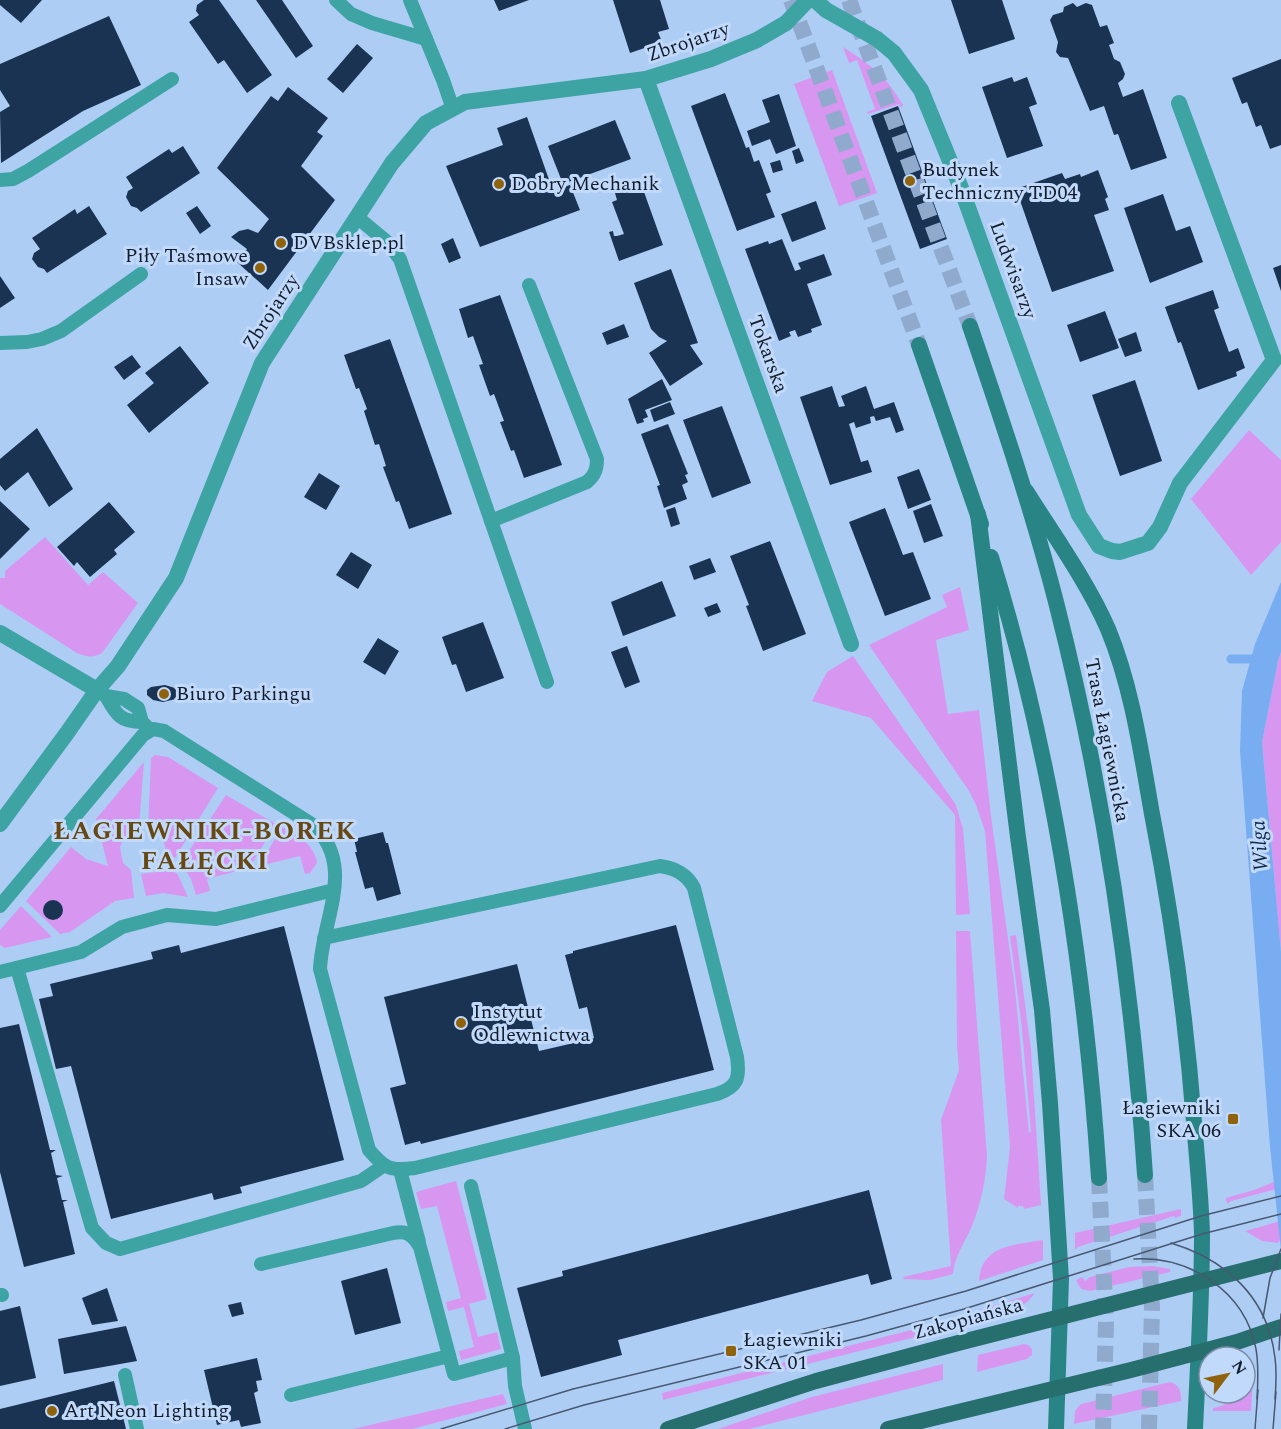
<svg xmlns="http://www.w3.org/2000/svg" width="1281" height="1429" viewBox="0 0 1281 1429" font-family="Spectral,serif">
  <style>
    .green { fill: #d797f1 }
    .water { fill: #78adf2 }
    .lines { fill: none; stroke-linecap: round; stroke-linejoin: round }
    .stream { stroke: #78adf2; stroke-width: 9 }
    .building { fill: #1a3353 }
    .secondary-tunnel { stroke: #8faacd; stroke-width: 16; stroke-dasharray: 16 8; stroke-linecap: butt }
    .service { stroke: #3ea3a3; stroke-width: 14 }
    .minor { stroke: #3ea3a3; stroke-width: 16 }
    .secondary { stroke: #298585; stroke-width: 16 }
    .primary { stroke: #276e6e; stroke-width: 16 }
    .tram { stroke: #475870; stroke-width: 1.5 }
    .poi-dot { fill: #90620c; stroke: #c1d9fa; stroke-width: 2 }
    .labels { text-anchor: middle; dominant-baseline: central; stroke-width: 6; stroke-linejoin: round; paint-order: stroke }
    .street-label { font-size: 20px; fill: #121d2c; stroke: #c1d9fa }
    .poi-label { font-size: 20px; fill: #121d2c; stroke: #c1d9fa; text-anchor: start }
    .water-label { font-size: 21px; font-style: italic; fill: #102a4c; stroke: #c1d9fa }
    .district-label { font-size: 26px; font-weight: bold; letter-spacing: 1.5px; fill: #684812; stroke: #c1d9fa }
  </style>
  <rect width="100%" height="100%" fill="#aecdf5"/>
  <g class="green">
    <path d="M 843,47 C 870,64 886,76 903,105 L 901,108 L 899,104 L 868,114 L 867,112 L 875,109 L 857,60 L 849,63 Z"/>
    <polygon points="832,70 877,193 839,206 794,84"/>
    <polygon points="1249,430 1281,460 1281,542 1251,575 1191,499"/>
    <path d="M 45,537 L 88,585 L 103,572 L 138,603 L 102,653 C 93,658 87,657 77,653 L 0,604 L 0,578 L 5,578 L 5,571 Z"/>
    <polygon points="960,587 969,630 936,640 948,714 979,710 991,816 1015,989 1029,1133 1031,1132 1022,1029 1010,936 1016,935 1031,1050 1041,1205 1024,1209 1023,1206 1018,1206 1018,1208 1004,1199 1010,1147 985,831 976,805 969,791 869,645 947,607 942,595"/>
    <polygon points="1281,652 1281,952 1262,742 1278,661"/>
    <polygon points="853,656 956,805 963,829 970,914 956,915 955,815 871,718 812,701 827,672"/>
    <path d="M 155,755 L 168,757 L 218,788 L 175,858 L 166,852 C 165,840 160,833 148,828 L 151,758 Z"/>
    <polygon points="144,762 139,828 125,836 120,847 123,863 131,870 134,898 115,901 70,932 60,934 26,901 71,847 86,859 108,866 96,819"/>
    <polygon points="226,795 276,824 249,868 207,879 210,891 196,895 191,879 181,863"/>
    <path d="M 282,827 C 297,836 315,844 317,863 L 310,873 L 305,874 L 300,856 L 259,866 Z"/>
    <polygon points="164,862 178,875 188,897 163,893 146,896 141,874 155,872"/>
    <polygon points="21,906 52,937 5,948 0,945 0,930"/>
    <path d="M 956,931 L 970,931 L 987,1156 C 986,1180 981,1203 972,1226 C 965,1242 954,1257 953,1274 L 930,1280 L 904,1279 L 903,1277 L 951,1266 L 941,1120 L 959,1070 L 957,1046 Z"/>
    <polygon points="1281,1179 1281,1188 1231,1201 1227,1204 1226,1198 1254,1190"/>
    <polygon points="456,1181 487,1299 469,1304 478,1337 497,1332 501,1349 461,1360 459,1351 474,1347 464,1307 448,1311 446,1302 461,1298 437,1206 421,1209 416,1192"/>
    <polygon points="1181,1209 1181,1216 1175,1218 1174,1216 1078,1247 1075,1250 1075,1233"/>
    <polygon points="1281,1221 1281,1239 1278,1243 1262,1241 1245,1231"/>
    <path d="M 1043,1240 L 1043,1260 L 979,1281 C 981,1245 1015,1245 1043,1240 Z"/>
    <polygon points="1152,1266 1170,1269 1170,1272 1090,1291 1081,1289 1076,1280 1082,1277 1085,1281 1090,1277 1129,1267"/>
    <path d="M 1035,1293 C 1021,1313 999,1316 978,1322 L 979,1310 Z"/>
    <polygon points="943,1322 944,1330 663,1400 662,1393"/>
    <polygon points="1024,1344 1028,1345 1032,1349 1032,1355 1027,1359 977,1372 978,1355"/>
    <polygon points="943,1364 943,1380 749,1429 718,1429 812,1397"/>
    <path d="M 1253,1378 L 1251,1411 L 1213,1411 L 1213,1408 C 1229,1406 1234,1394 1245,1393 L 1245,1387 Z"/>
    <path d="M 1170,1382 C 1180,1385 1181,1391 1181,1401 L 1074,1424 L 1075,1411 L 1081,1404 Z"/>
    <polygon points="503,1394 507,1404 412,1429 353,1429"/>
  </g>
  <polygon class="water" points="1281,582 1281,652 1278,661 1262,742 1281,952 1281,1250 1270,1147 1240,751 1242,691 1255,644"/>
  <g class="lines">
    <polyline class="stream" points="1231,659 1261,659"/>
  </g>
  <g class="building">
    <polygon points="0,0 42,0 21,23 0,5"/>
    <polygon points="204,0 219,0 272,75 247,93 224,60 218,64 189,22 199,15 196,11 197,5"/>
    <polygon points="256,0 282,0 313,46 296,58"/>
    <polygon points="494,0 529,0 499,11"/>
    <polygon points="613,0 660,0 669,29 658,32 662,42 630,53"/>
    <polygon points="951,0 1002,0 1015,39 969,54"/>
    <polygon points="1073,3 1077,7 1086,3 1092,5 1100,27 1107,25 1114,43 1109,45 1114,59 1120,62 1125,74 1123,79 1118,83 1123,97 1143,89 1167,158 1131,170 1118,134 1114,135 1104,106 1090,111 1068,58 1060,57 1056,52 1058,42 1050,20 1053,15 1063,12 1064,7"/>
    <polygon points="109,16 141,85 83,111 1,163 0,112 10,106 0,90 0,64"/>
    <polygon points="357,44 373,58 343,93 327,79"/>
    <polygon points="1281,59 1281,145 1270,149 1261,125 1256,127 1247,102 1242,104 1232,78"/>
    <polygon points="1012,77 1014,82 1027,77 1037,104 1029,107 1043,146 1007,158 982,87"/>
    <polygon points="288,87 328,118 317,132 323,136 301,166 335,200 268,290 237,262 247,249 231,237 239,231 248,229 258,233 269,219 217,168 271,96 278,101"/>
    <polygon points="725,93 746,148 749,147 754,162 759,160 771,192 766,194 775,217 737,231 691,106"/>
    <polygon points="779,94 796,146 776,154 770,139 752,146 747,131 770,122 762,100"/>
    <polygon points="898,106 947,239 920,249 871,116"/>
    <polygon points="527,117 553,191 570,185 580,210 480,247 446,166 503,145 497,128"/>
    <polygon points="615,120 631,159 563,184 548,146"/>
    <polygon points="183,146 200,173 141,212 137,208 131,206 126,197 128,191 133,188 126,177 169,149 172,153"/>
    <polygon points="799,148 804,161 796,164 792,151"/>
    <polygon points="780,160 783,170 773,173 770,163"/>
    <polygon points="1098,170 1108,197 1105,199 1109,210 1094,215 1114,271 1052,292 1016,189 1062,173 1065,179 1080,174 1081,177"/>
    <polygon points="634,187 636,193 643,191 644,192 663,245 619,261 609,232 613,231 614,236 617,236 624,234 612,202 617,200 615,193"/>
    <polygon points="1163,194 1176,231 1190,226 1203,262 1150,283 1124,208"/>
    <polygon points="816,201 826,229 792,242 781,214"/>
    <polygon points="89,206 107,234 47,273 44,269 38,267 32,259 34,253 40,249 32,238 75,209 77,214"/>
    <polygon points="197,206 211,226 200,234 186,213"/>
    <polygon points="453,238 461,258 449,263 441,244"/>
    <polygon points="782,239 795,271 801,269 798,263 824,254 832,275 807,284 822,325 811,329 812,332 798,337 795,330 789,332 791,336 779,341 745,249 768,241 769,244"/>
    <polygon points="1281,265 1281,291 1273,268"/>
    <polygon points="671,269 698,343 690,345 703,364 670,386 649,353 667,341 659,337 651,329 634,283"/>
    <polygon points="0,276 15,298 0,308"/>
    <polygon points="1213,290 1219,308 1214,310 1229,352 1238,348 1245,368 1236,372 1237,376 1198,390 1182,345 1181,342 1178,343 1165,307"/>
    <polygon points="500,295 562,465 524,478 514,450 511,451 500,422 504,421 494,394 490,396 479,365 483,364 473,336 468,338 459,309"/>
    <polygon points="1105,311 1119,348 1080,362 1067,325"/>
    <polygon points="624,324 629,337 607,345 602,333"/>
    <polygon points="1136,332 1142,351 1125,357 1118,339"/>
    <polygon points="390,339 452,514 409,529 399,501 396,502 383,467 386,466 379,444 375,445 364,411 367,409 359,388 356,389 344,355"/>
    <polygon points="180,346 209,383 149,433 127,405 154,383 145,373"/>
    <polygon points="132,355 141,367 124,380 114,367"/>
    <polygon points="662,379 672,400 645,410 648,417 643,419 644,422 637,424 628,399"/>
    <polygon points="1135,380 1162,461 1120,476 1092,395"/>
    <polygon points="832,386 839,407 845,406 841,396 866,386 874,409 894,402 904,430 896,433 890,417 876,421 874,416 870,417 871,423 856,428 854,422 849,424 861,462 868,460 872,472 830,485 800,397"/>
    <polygon points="670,402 675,414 654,422 650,410"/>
    <polygon points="722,406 751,483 712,498 683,420"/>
    <polygon points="668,424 688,474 685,475 688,482 682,485 687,499 664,508 657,486 660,485 641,434"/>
    <polygon points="37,428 73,489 49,507 28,472 5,491 0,485 0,459"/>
    <polygon points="919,469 931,500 908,509 897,477"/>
    <polygon points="319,473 340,486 326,510 304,497"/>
    <polygon points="0,501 30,529 0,559"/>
    <polygon points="109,502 135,532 114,550 117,554 90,577 77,562 74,566 57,547"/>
    <polygon points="931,504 943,536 924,543 913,511"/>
    <polygon points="675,507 680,524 671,527 666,510"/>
    <polygon points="885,508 903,555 913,552 931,599 885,616 849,522"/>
    <polygon points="770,541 806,634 763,651 746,606 749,605 730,556"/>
    <polygon points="351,552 372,565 358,589 336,575"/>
    <polygon points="710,558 716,572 694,580 689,566"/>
    <polygon points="662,581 676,616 623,636 611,602"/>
    <polygon points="717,603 721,612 708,617 704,608"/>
    <polygon points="483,622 504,678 466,692 456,664 452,665 442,637"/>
    <polygon points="378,638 399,651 385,675 363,662"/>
    <polygon points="627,646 640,682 625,688 611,652"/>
    <polygon points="165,685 178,689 181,693 180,698 163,702 153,700 147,695 147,690 151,687"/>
    <polygon points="383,832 386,843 388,843 401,894 377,901 373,887 365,889 355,852 357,852 354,839"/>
    <circle cx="53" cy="910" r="10"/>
    <polygon points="676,925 714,1070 421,1144 420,1141 405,1145 390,1088 406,1084 384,997 517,964 539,1051 587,1040 594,1038 587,1007 579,1009 565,955 573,953 573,951"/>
    <polygon points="284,926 344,1160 240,1187 242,1193 214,1200 212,1193 111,1219 71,1066 56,1069 39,999 53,996 50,984 153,959 151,952 179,945 181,953"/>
    <polygon points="19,1024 50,1150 56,1150 51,1153 56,1175 63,1176 57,1178 62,1200 68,1200 63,1202 75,1254 24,1267 0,1172 0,1028"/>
    <polygon points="869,1190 892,1279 871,1285 868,1274 618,1340 622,1355 541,1377 517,1288 563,1276 562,1271"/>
    <polygon points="387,1268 401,1323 355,1335 341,1281"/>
    <polygon points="107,1288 118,1321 92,1325 82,1298"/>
    <polygon points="241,1302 244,1314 232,1317 228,1305"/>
    <polygon points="20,1306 36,1378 0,1386 0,1311"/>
    <polygon points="126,1326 137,1361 64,1374 58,1339"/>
    <polygon points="257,1358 262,1380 256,1381 258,1391 254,1393 261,1423 241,1427 239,1420 217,1425 204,1370"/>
    <polygon points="114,1381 126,1429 0,1429 0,1409"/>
  </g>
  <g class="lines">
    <g class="secondary-tunnel">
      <polyline points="791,0 919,345"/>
      <polyline points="849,0 970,326"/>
      <polyline points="1145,1175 1152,1308 1149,1429"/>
      <polyline points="1099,1178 1106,1322 1103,1429"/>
    </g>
    <g class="service">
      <polyline points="336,0 351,14 372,23 426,39"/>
      <polyline points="410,0 443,80 453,109"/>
      <polyline points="0,180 13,179 28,171 172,79"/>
      <polyline points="357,217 387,242 400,259 547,682"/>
      <polyline points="0,343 27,342 42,339 61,331 141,274"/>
      <path d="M 491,521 L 587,482 C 595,475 597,469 597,459 L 529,285"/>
      <polyline points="97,690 106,696 124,699 138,708 142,722 150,730"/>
      <path d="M 106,696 C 116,714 120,722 142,722"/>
      <path d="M 0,906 L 143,735 L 153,729 L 164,731 L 313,825 C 357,866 322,919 320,969 L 369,1150 C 385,1169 390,1171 415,1168 L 717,1094 C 738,1087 740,1078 737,1057 L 694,888 C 687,874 675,868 660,866 L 324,938"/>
      <polyline points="17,968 92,1228 106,1243 120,1249 361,1181 383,1166"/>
      <polyline points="0,972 81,952 122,927 167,915 216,919 334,890"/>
      <polyline points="400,1170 419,1242"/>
      <polyline points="471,1186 513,1358 515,1386 525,1429"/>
      <path d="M 261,1264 L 393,1233 C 407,1230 413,1235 420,1247 L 454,1374 L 513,1358"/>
      <polyline points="0,1295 2,1295"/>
      <polyline points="125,1375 137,1429"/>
      <polyline points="291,1395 449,1356"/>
    </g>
    <g class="minor">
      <polyline points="815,0 826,10 877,39 894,53 921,90 961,188 1079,515 1099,546 1112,551 1120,552 1148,543 1160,527 1180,483 1274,360 1179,103"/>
      <polyline points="646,79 851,644"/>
      <polyline points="0,633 97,690"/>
      <polyline points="0,824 67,733 97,690 118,666 176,578 262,363 392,163 426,123 465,102 646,79 711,59 757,40 786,23 808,0"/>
    </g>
    <g class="secondary">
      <path d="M 970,326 C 1001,417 1032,509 1056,602 C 1104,790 1132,981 1145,1175"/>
      <polyline points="919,345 981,524"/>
      <path d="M 1026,491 C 1053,534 1088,583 1108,629 C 1132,687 1141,752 1152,814 C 1172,916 1186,1019 1194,1122 C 1197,1160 1201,1197 1202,1234 C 1202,1299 1198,1364 1195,1429"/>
      <polyline points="978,514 1018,837 1042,1010 1050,1103 1061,1279 1056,1429"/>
      <path d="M 991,557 C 1053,758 1085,968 1099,1178"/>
    </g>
    <g class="primary">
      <polyline points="668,1429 816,1381 962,1342 1281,1261"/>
      <polyline points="888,1429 1131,1370 1237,1342 1281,1327"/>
    </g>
    <g class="tram">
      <path d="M 1171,1243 C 1227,1260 1268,1298 1275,1358 C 1277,1372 1276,1386 1275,1399"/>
      <path d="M 1134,1259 C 1190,1256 1245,1291 1256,1349 C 1259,1366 1258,1382 1257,1399"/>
      <polyline points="1263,1318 1270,1278 1281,1249"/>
      <polyline points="1279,1350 1281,1314"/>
      <polyline points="441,1429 573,1389 861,1320 966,1291 1201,1216 1281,1196"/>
      <polyline points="505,1429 584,1405 866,1336 964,1309 1202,1234 1281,1214"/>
      <polyline points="1255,1429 1258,1390"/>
      <polyline points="1273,1429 1276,1392"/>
    </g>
  </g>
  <g class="poi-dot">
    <circle cx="910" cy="181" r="6"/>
    <circle cx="499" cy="184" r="6"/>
    <circle cx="281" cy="243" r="6"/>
    <circle cx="260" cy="268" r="6"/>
    <circle cx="164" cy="694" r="6"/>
    <circle cx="461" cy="1023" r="6"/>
    <rect x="1227" y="1113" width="12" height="12" rx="3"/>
    <rect x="725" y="1345" width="12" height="12" rx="3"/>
    <circle cx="52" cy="1411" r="6"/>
  </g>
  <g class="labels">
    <g class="street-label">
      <text transform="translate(688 42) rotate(-19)">Zbrojarzy</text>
      <text transform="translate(1013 270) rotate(70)">Ludwisarzy</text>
      <text transform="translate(271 312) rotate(-57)">Zbrojarzy</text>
      <text transform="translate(768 354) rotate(70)">Tokarska</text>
      <text transform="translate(1107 740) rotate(79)">Trasa Łagiewnicka</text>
      <text transform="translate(968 1319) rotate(-15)">Zakopiańska</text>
    </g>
    <g class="poi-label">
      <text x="922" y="170">Budynek<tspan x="922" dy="23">Techniczny TD04</tspan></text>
      <text x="511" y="184">Dobry Mechanik</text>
      <text x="293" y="243">DVBsklep.pl</text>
      <text x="248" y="256" text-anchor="end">Piły Taśmowe<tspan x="248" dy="23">Insaw</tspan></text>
      <text x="176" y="694">Biuro Parkingu</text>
      <text x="473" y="1012">Instytut<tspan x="473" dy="23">Odlewnictwa</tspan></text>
      <text x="1221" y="1108" text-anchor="end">Łagiewniki<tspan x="1221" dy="23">SKA 06</tspan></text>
      <text x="743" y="1340">Łagiewniki<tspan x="743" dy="23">SKA 01</tspan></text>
      <text x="64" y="1411">Art Neon Lighting</text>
    </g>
    <g class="water-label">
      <text transform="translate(1260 846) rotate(-94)">Wilga</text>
    </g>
    <g class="district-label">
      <text x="205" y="831">ŁAGIEWNIKI-BOREK<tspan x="205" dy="30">FAŁĘCKI</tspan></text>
    </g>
  </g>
  <g transform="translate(1227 1375) rotate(58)"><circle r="28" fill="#c1d9fa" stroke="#7b8ea8" stroke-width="1.5"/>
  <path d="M0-4.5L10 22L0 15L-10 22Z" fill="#90620c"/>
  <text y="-9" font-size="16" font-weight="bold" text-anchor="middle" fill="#121d2c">N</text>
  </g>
</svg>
